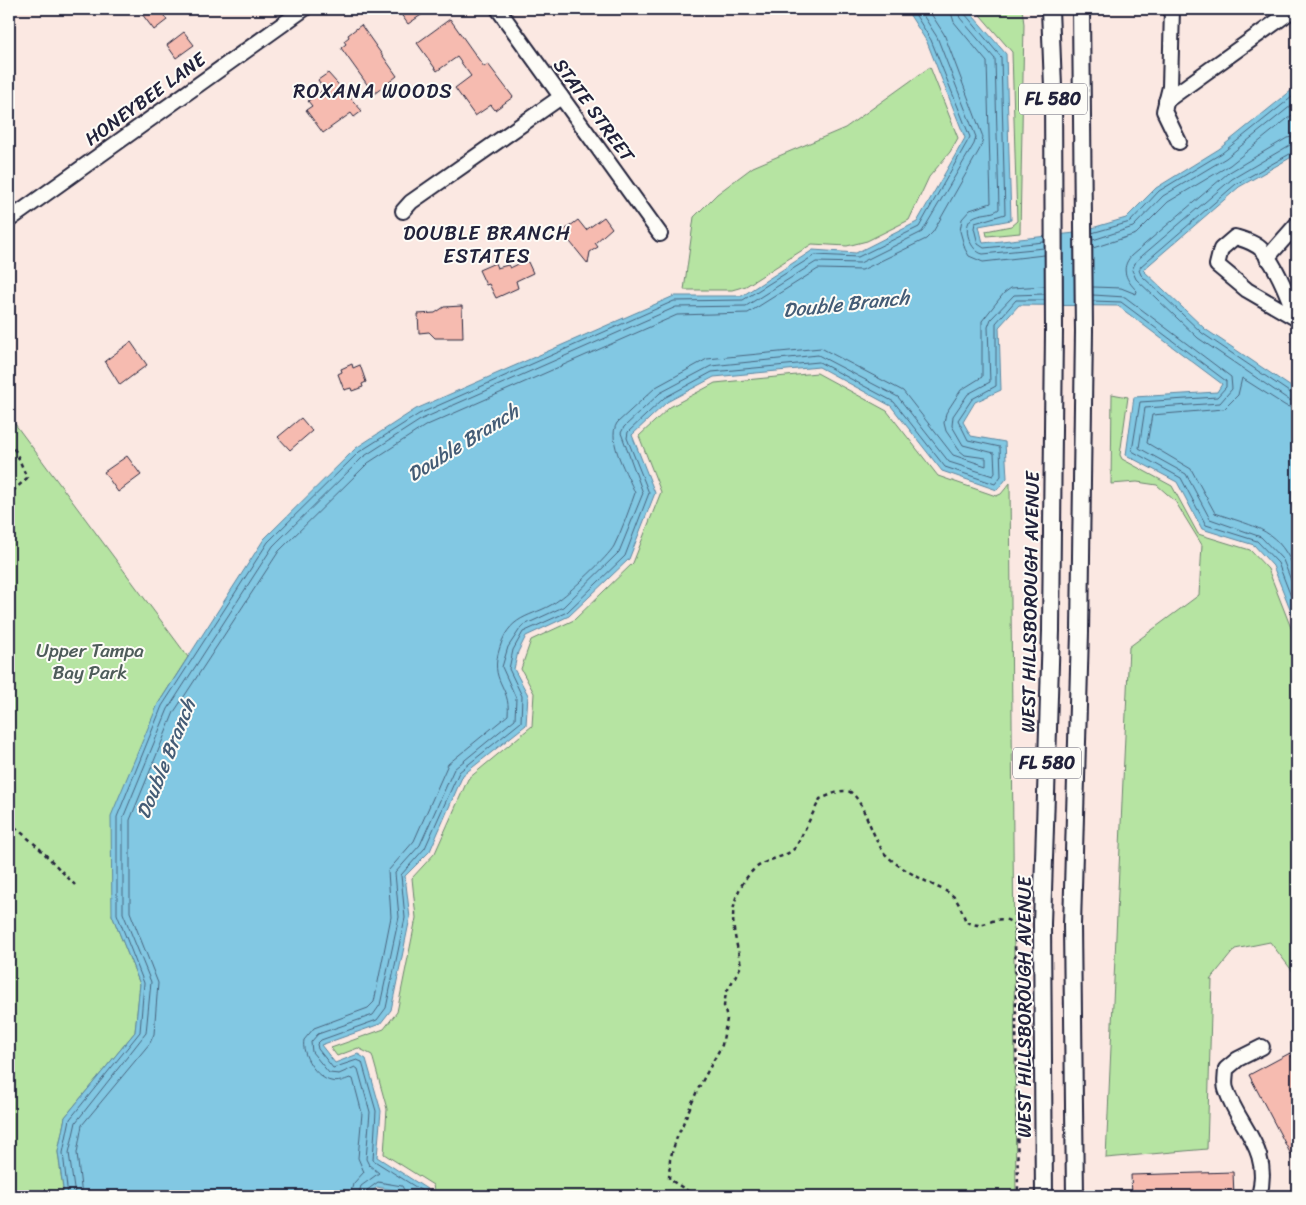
<svg xmlns="http://www.w3.org/2000/svg" width="1306" height="1205" viewBox="0 0 1306 1205" font-family="Sriracha,sans-serif">
  <style>
    .green { fill: #b6e4a2; stroke: #6c836e }
    .water { fill: #82c8e3; stroke: #5c86a0 }
    .lines { fill: none; stroke-linecap: round; stroke-linejoin: round }
    .shore { stroke: #48647e; stroke-width: 1 }
    .building { fill: #f6bbb0; stroke: #22223b }
    .minor-casing { stroke: #22223b; stroke-width: 18 }
    .major-casing { stroke: #22223b; stroke-width: 20 }
    .path { stroke: #22223b; stroke-width: 2.5; stroke-dasharray: 4 4; stroke-linecap: butt }
    .minor { stroke: #fdfcf7; stroke-width: 14 }
    .major { stroke: #fdfcf7; stroke-width: 16 }
    .labels { text-anchor: middle; dominant-baseline: central; stroke-width: 4; stroke-linejoin: round; paint-order: stroke }
    .shield { fill: #fdfcf7; stroke: #646373; stroke-width: 1 }
    .shield-label { font-size: 18px; font-weight: bold; fill: #22223b }
    .street-label { font-size: 19px; fill: #22223b; stroke: #fdfcf7 }
    .park-label { font-size: 19px; fill: #4e5c5a; stroke: #fdfcf7 }
    .neighbourhood-label { font-size: 20px; letter-spacing: 1px; fill: #22223b; stroke: #fdfcf7 }
    .water-label { font-size: 20px; font-style: italic; fill: #445c76; stroke: #fdfcf7 }
  </style>
  <rect width="100%" height="100%" fill="#fbe8e2"/>
  <filter id="ink" filterUnits="userSpaceOnUse"><feTurbulence type="fractalNoise" baseFrequency=".02" numOctaves="2"/><feDisplacementMap in="SourceGraphic" scale="10" xChannelSelector="R" yChannelSelector="G"/><feConvolveMatrix kernelMatrix="1 2 1 2 8 2 1 2 1" color-interpolation-filters="sRGB"/></filter>
  <g filter="url(#ink)">
    <g class="green">
      <polygon points="975,9 1022,9 1024,24 1020,233 987,236 986,231 1011,226 1017,221 1012,52"/>
      <polygon points="930,67 958,138 950,152 929,177 909,220 867,241 847,246 812,244 746,286 732,290 684,290 694,217 717,194 753,167 845,128"/>
      <polygon points="817,373 887,411 938,476 996,496 1001,494 1010,483 1016,1196 435,1196 433,1185 384,1154 387,1109 372,1055 358,1048 337,1056 331,1048 384,1029 397,1012 416,918 412,878 435,853 468,779 532,726 534,693 521,669 531,640 574,620 633,563 661,492 639,436 670,407 715,383"/>
      <polygon points="1112,394 1128,397 1120,455 1122,459 1172,486 1198,534 1250,550 1268,569 1295,638 1293,697 1297,707 1297,977 1270,942 1235,949 1210,980 1212,980 1207,1149 1106,1158 1129,647 1199,595 1202,545 1175,501 1157,485 1137,482 1111,484"/>
      <polygon points="9,416 188,657 158,704 112,915 140,984 135,1032 65,1117 58,1152 64,1196 9,1196"/>
    </g>
    <polygon class="water" points="906,9 967,9 1006,54 1011,220 979,226 983,243 1075,233 1126,218 1156,188 1219,149 1297,86 1297,154 1239,187 1143,270 1205,329 1297,391 1297,626 1273,566 1254,545 1202,529 1177,482 1126,455 1134,397 1217,392 1222,384 1118,306 1019,305 999,327 1001,390 975,402 963,422 971,436 1005,442 1007,478 997,490 942,471 891,406 819,367 714,377 667,402 632,435 655,493 629,559 569,616 526,636 518,652 514,669 528,695 526,725 463,775 430,851 405,876 410,918 391,1010 380,1024 321,1045 335,1063 358,1054 366,1059 381,1111 377,1157 427,1189 429,1196 403,1196 400,1191 377,1187 367,1196 64,1196 58,1152 65,1117 135,1032 140,984 112,915 111,816 158,704 264,539 356,448 416,409 674,296 742,296 813,250 856,253 917,222 965,138 927,42"/>
    <g class="lines">
      <g class="shore">
        <polyline points="950,9 954,22 987,62 991,203 970,210 962,219 960,231 965,249 969,256 983,262 1044,255"/>
        <path d="M 957,9 L 960,18 L 995,59 L 999,209 C 992,215 980,212 972,218 C 961,227 971,252 983,254 L 1044,248"/>
        <polyline points="964,9 965,14 1001,57 1005,214 975,223 974,228 978,244 984,248 1044,242"/>
        <polyline points="1297,144 1290,145 1232,179 1136,261 1132,270 1136,279 1198,338 1289,400 1297,401"/>
        <polyline points="1297,150 1236,184 1141,266 1139,270 1141,275 1202,333 1292,394 1297,395"/>
        <polyline points="1092,233 1130,222 1159,191 1222,153 1297,93"/>
        <polyline points="1093,240 1133,227 1163,196 1226,158 1297,101"/>
        <polyline points="1093,248 1136,234 1168,202 1230,165 1297,111"/>
        <path d="M 1093,287 L 1121,288 L 1136,294 L 1137,291 C 1126,280 1120,269 1131,256 L 1228,173 L 1287,138 L 1297,136"/>
        <polyline points="1093,295 1125,297 1231,377 1232,389 1220,403 1145,408 1139,448 1186,474 1210,519 1261,537 1283,560 1297,595"/>
        <polyline points="1093,301 1121,302 1226,381 1226,387 1217,397 1140,402 1132,451 1181,478 1206,525 1257,541 1278,563 1297,612"/>
        <path d="M 1297,409 L 1286,406 L 1242,378 L 1238,395 L 1224,409 L 1152,415 L 1147,443 L 1191,469 L 1215,513 C 1258,528 1279,528 1297,575"/>
        <polyline points="68,1196 63,1153 70,1119 140,1032 144,983 117,914 117,817 162,706 268,542 359,452 419,414 674,301 743,300 815,255 858,257 919,227 970,137 931,40 912,9"/>
        <polyline points="75,1196 69,1153 76,1122 146,1033 151,982 123,913 123,818 168,709 273,546 363,457 422,419 676,307 746,306 816,262 860,263 922,232 974,144 976,137 937,37 919,9"/>
        <polyline points="82,1196 77,1153 82,1125 150,1043 154,1034 158,983 130,912 130,820 174,712 279,551 368,463 425,426 677,315 748,313 818,269 862,270 926,239 933,232 981,147 983,137 944,34 928,9"/>
        <path d="M 350,1196 L 353,1184 L 364,1172 L 358,1158 L 362,1113 L 353,1079 L 350,1078 C 344,1080 338,1083 331,1081 C 316,1078 301,1054 304,1040 L 314,1028 L 368,1008 L 374,1002 L 391,917 L 388,871 L 414,841 L 448,764 L 508,715 C 511,684 488,683 500,647 C 511,611 536,618 560,599 C 571,591 608,557 614,546 C 622,530 629,510 635,493 C 628,475 606,441 617,423 L 656,387 L 707,359 L 821,348 L 903,391 L 953,455 L 986,466 L 986,458 L 965,455 L 959,450 L 946,431 L 944,423 L 946,413 L 961,390 L 982,377 L 982,321 L 1004,293 L 1011,288 L 1044,286"/>
        <polyline points="358,1196 361,1186 379,1173 369,1165 366,1159 370,1112 358,1069 355,1067 339,1074 329,1073 312,1052 311,1042 318,1034 373,1015 380,1005 399,917 395,873 420,845 454,769 515,719 516,698 502,667 508,647 522,626 563,607 619,552 643,493 621,433 624,427 660,393 711,366 818,355 898,397 949,462 993,476 995,473 994,453 963,445 952,426 953,416 968,394 990,382 988,327 991,319 1014,295 1044,294"/>
        <polyline points="364,1196 366,1191 378,1182 402,1186 407,1196"/>
        <polyline points="424,1196 422,1191 373,1160 376,1111 362,1062 357,1060 333,1068 318,1049 317,1044 321,1040 377,1020 386,1008 405,918 401,875 425,848 459,772 521,722 522,696 509,669 513,650 523,632 567,612 625,556 649,493 627,438 628,432 664,398 712,372 819,362 894,402 945,467 995,484 1001,476 1000,447 968,440 958,420 972,399 996,386 996,323 1016,300 1045,300"/>
      </g>
    </g>
    <g class="building">
      <polygon points="150,9 159,9 167,20 154,30 142,14"/>
      <polygon points="397,9 430,9 408,24"/>
      <polygon points="450,19 484,67 488,64 513,97 495,110 491,105 475,116 455,88 471,76 457,57 437,71 417,43"/>
      <polygon points="361,25 397,76 374,94 341,48 346,44 344,41 349,37 348,35"/>
      <polygon points="184,32 194,45 176,58 167,45"/>
      <polygon points="328,73 362,111 354,117 351,113 323,133 306,110 312,106 308,101 324,89 318,80"/>
      <polygon points="604,217 612,228 595,243 598,247 590,252 588,264 562,232 578,220 586,230"/>
      <polygon points="527,260 533,273 516,281 518,288 496,298 489,284 486,285 479,270 495,263 497,268 508,265 510,268"/>
      <polygon points="462,306 463,338 435,338 429,332 419,333 418,314 435,313 444,307"/>
      <polygon points="131,342 147,365 120,385 105,361"/>
      <polygon points="352,364 353,368 360,365 366,382 362,384 363,387 352,391 351,388 344,390 338,374 342,372 341,369"/>
      <polygon points="301,418 312,431 290,450 278,437"/>
      <polygon points="127,456 141,475 118,492 104,472"/>
      <polygon points="1290,1053 1297,1066 1297,1166 1249,1075"/>
      <polygon points="1233,1172 1234,1196 1132,1196 1131,1175"/>
    </g>
    <g class="lines">
      <defs>
        <g id="minor">
          <polyline points="498,9 660,234"/>
          <polyline points="1172,9 1170,87 1164,111 1179,142"/>
          <polyline points="1166,101 1294,9"/>
          <polyline points="403,211 411,202 561,97"/>
          <polyline points="9,220 304,9"/>
          <polyline points="1267,258 1297,224"/>
          <path d="M 1297,319 C 1288,297 1279,270 1263,251 C 1256,243 1245,240 1235,237 L 1221,249 L 1217,265 L 1247,290 L 1297,319"/>
          <path d="M 1259,1196 C 1272,1148 1239,1129 1226,1089 C 1224,1083 1226,1075 1226,1069 L 1238,1059 L 1262,1047"/>
        </g>
        <g id="major">
          <polyline points="1044,1196 1042,924 1051,631 1054,330 1053,87 1050,9"/>
          <polyline points="1075,1196 1072,925 1080,632 1084,331 1081,9"/>
        </g>
      </defs>
      <use href="#minor" class="minor-casing"/>
      <use href="#major" class="major-casing"/>
      <g class="path">
        <polyline points="9,442 16,452 27,478 9,495"/>
        <polyline points="9,822 37,846 75,885"/>
        <path d="M 696,1196 L 669,1179 L 670,1159 L 676,1140 L 697,1091 L 722,1045 L 727,1019 L 724,1006 L 726,993 L 741,966 C 736,936 725,912 743,883 C 749,874 753,869 762,864 C 774,857 787,857 796,847 L 820,799 C 829,796 841,788 850,792 C 863,798 873,841 886,855 C 898,867 916,876 931,884 C 940,889 947,890 954,897 C 960,904 963,914 966,922 C 970,923 975,925 979,925 C 992,923 1002,913 1015,925 L 1018,1196"/>
      </g>
      <use href="#minor" class="minor"/>
      <use href="#major" class="major"/>
    </g>
  </g>
  <g class="labels">
    <g class="shield">
      <rect x="1019" y="83.5" width="68" height="31" rx="4"/>
      <rect x="1013" y="747.5" width="68" height="31" rx="4"/>
    </g>
    <g class="shield-label">
      <text x="1053" y="99">FL 580</text>
      <text x="1047" y="763">FL 580</text>
    </g>
    <g class="street-label">
      <text transform="translate(145 99) rotate(-36)">HONEYBEE LANE</text>
      <text transform="translate(594 110) rotate(54)">STATE STREET</text>
      <text transform="translate(1030 602) rotate(-89)">WEST HILLSBOROUGH AVENUE</text>
      <text transform="translate(1024 1007) rotate(-90)">WEST HILLSBOROUGH AVENUE</text>
    </g>
    <g class="park-label">
      <text x="90" y="650">Upper Tampa<tspan x="90" dy="22">Bay Park</tspan></text>
    </g>
    <g class="neighbourhood-label">
      <text x="373" y="91">ROXANA WOODS</text>
      <text x="487" y="233">DOUBLE BRANCH<tspan x="487" dy="23">ESTATES</tspan></text>
    </g>
    <g class="water-label">
      <text transform="translate(846 304) rotate(-6)">Double Branch</text>
      <text transform="translate(463 443) rotate(-32)">Double Branch</text>
      <text transform="translate(166 759) rotate(-68)">Double Branch</text>
    </g>
  </g>
  <rect width="1306" height="1205" fill="none" stroke="#fdfcf7" stroke-width="30"/>
  <rect x="15" y="15" width="1276" height="1175" fill="none" stroke="#22223b" stroke-width="2" filter="url(#ink)"/>
</svg>
